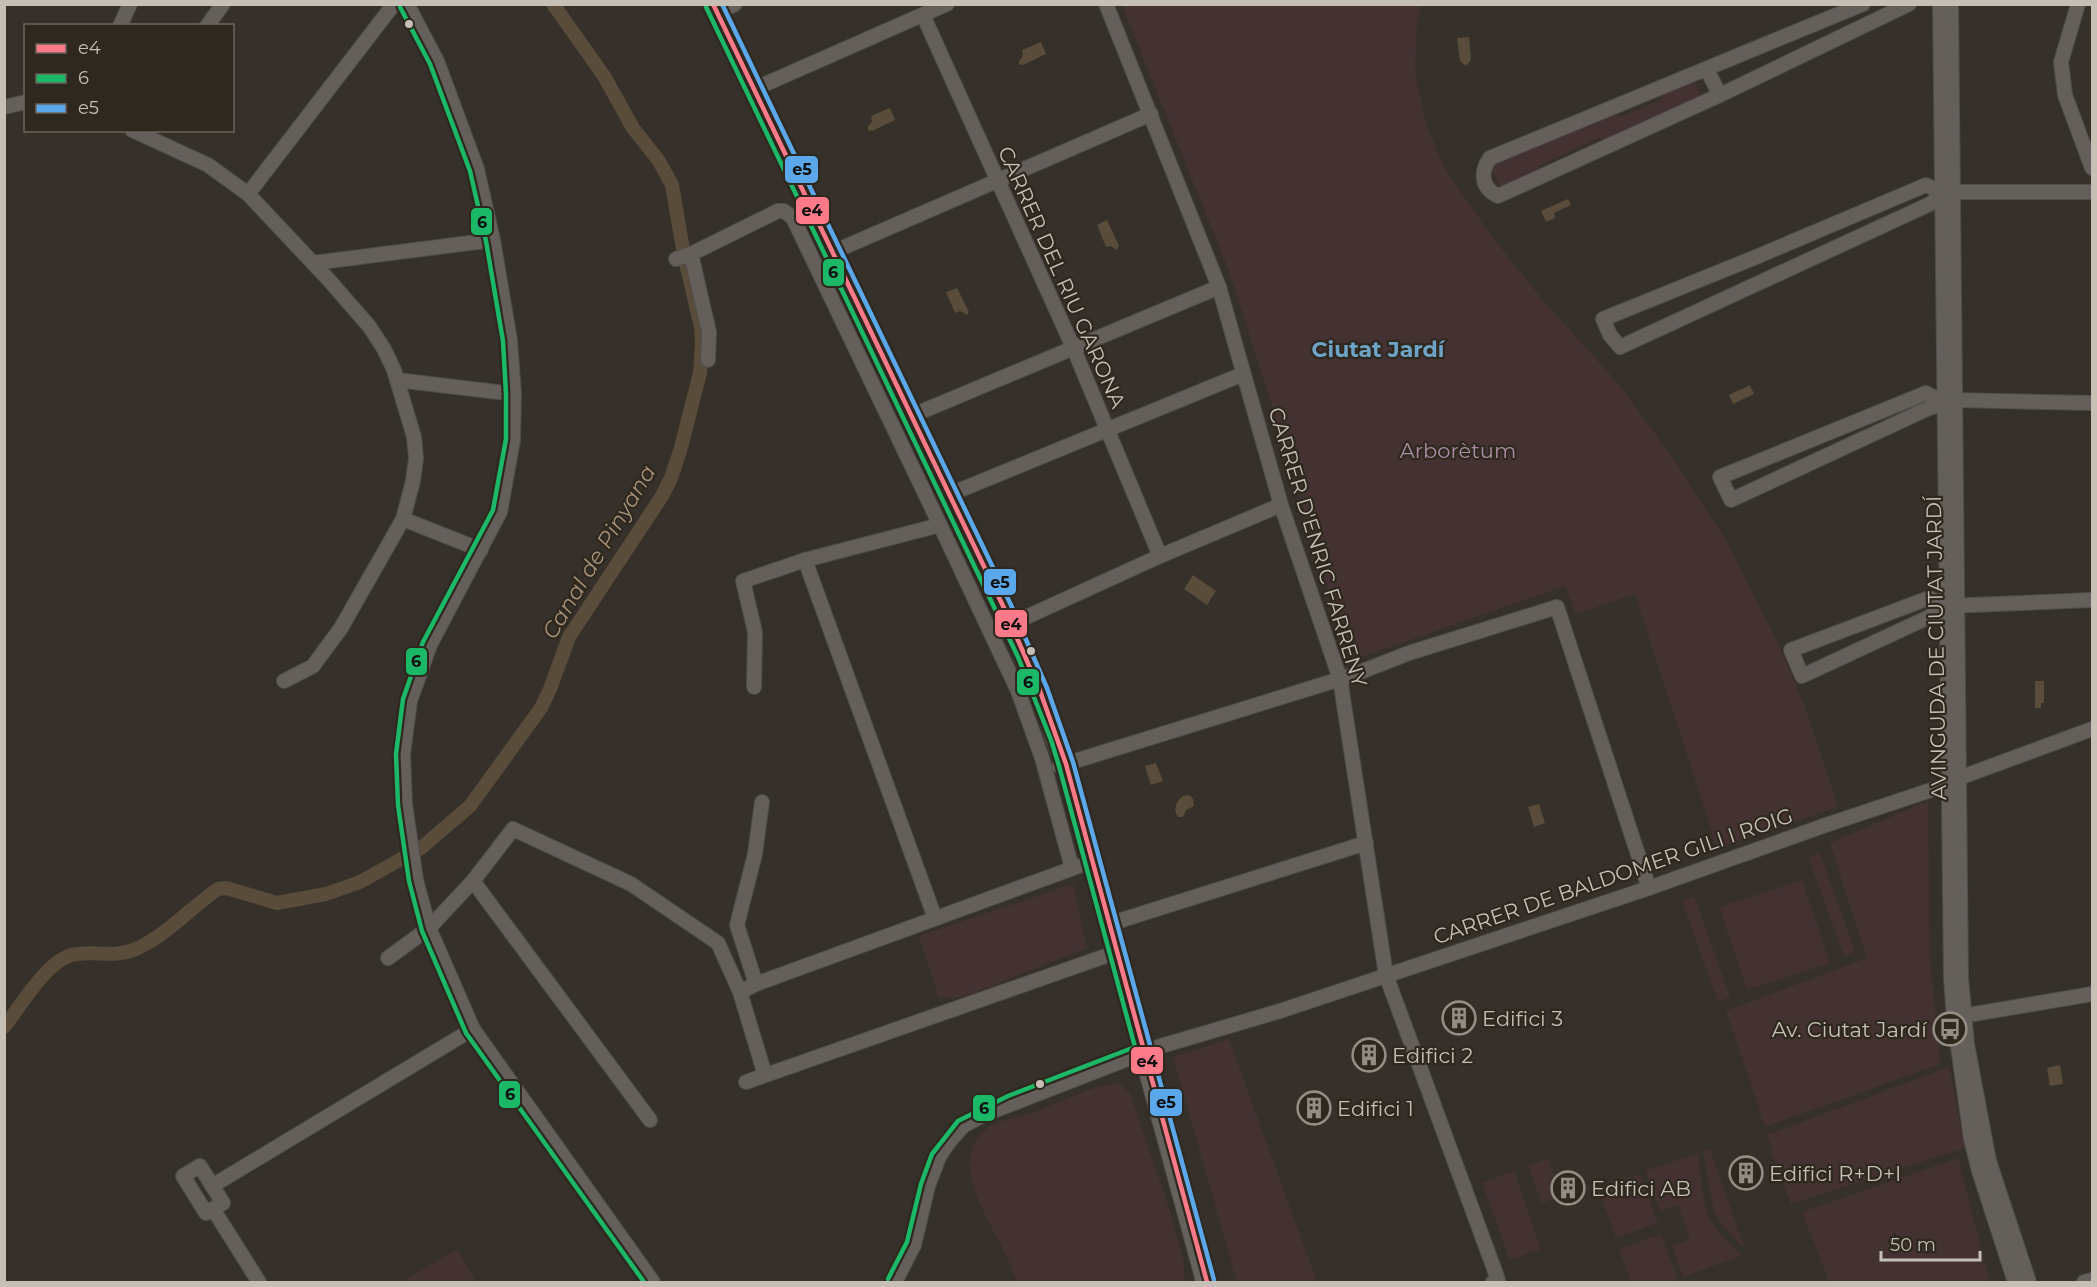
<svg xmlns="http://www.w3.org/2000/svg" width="2097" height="1287" viewBox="0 0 2097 1287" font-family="Montserrat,sans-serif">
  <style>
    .green { fill: #443233 }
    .water { fill: #5a4c3a }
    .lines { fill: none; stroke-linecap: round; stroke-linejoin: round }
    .canal { stroke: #5a4c3a; stroke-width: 14 }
    .minor-casing { stroke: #504c48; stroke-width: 16 }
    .primary-casing { stroke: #524d48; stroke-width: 23 }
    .minor { stroke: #645f5a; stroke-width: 14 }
    .primary { stroke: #65615d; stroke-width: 21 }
    .bus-1-casing { stroke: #2f281f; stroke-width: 9 }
    .bus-2-casing { stroke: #2f281f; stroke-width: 9 }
    .bus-3-casing { stroke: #2f281f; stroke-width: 9 }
    .bus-1 { stroke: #fe7a88; stroke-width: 4.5 }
    .bus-2 { stroke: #1ab867; stroke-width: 4.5 }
    .bus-3 { stroke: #5aa8eb; stroke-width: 4.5 }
    .bus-dot { fill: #c5bfb5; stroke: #2f281f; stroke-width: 2 }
    .labels { text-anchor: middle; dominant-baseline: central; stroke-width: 4.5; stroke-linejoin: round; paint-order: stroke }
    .street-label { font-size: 21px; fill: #c5bfb5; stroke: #2f281f }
    .park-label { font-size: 21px; fill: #a98ca3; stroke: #2f281f }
    .poi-label { font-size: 21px; fill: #c5bfb5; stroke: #2f281f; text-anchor: start }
    .neighbourhood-label { font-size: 22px; font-weight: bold; fill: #6fa3c6; stroke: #2f281f }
    .water-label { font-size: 22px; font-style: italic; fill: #a5917a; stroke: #2f281f }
    .line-badge { stroke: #2f281f; stroke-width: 2 }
    .pale-badge-label { font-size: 16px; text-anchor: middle; font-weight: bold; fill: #111 }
  </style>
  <rect width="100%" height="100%" fill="#35302a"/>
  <g class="green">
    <polygon points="1122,5 1422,5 1417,24 1415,73 1426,124 1444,167 1490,234 1541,298 1617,382 1668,451 1725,538 1777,641 1803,702 1838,807 1717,848 1635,594 1576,614 1565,586 1350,661 1283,440 1229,271"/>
    <polygon points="1694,80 1701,96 1603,141 1601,137 1539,166 1542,170 1501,190 1490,165 1616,112 1619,117 1661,100 1659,94"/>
    <polygon points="1928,801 1930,958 1940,1064 1765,1127 1726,1011 1867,958 1830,843"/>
    <polygon points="1820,853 1855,952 1844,956 1808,857"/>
    <polygon points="1802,880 1830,963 1747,990 1719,907"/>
    <polygon points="1073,884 1087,948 968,995 953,998 938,997 934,981 919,936"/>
    <polygon points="1694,896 1730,997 1718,1002 1682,901"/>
    <polygon points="1229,1039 1317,1282 1237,1282 1173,1057"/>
    <polygon points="1949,1067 1965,1148 1791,1204 1771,1152 1773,1152 1767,1135"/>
    <path d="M 1118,1083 L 1130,1093 L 1170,1211 L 1184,1264 L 1184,1282 L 1017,1282 C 1013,1273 1010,1262 1005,1253 C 989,1219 945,1159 988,1128 C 1001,1119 1017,1118 1032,1113 C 1061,1102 1087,1087 1118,1083 Z"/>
    <polygon points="1710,1149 1745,1249 1724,1227 1714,1212 1703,1151"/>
    <path d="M 1698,1153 C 1701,1173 1701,1200 1710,1219 C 1718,1233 1730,1244 1741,1256 L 1683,1277 L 1672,1246 L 1690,1239 L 1678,1205 L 1660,1211 L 1645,1171 Z"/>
    <polygon points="1548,1158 1562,1196 1542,1203 1528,1166"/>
    <polygon points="1958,1158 1990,1282 1829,1282 1802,1212"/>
    <polygon points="1514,1171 1541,1249 1510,1260 1482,1183"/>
    <polygon points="1640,1174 1658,1223 1616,1238 1598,1189"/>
    <polygon points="1661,1234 1678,1280 1669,1282 1631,1282 1619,1249"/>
    <polygon points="457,1249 476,1282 401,1282"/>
  </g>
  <g class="water">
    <polygon points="1469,37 1471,60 1466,66 1460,61 1457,38"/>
    <polygon points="1041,42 1046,54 1023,65 1019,64 1019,61 1023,56 1022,50"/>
    <polygon points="890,108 895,120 872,131 868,130 868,126 872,122 871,116"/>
    <polygon points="1568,199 1571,205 1554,213 1555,218 1546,222 1541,211"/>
    <polygon points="1107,220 1119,246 1117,250 1111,246 1106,247 1097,225"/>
    <polygon points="957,288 969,312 967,315 960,311 955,313 946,292"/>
    <polygon points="1750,385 1754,394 1733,404 1729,395"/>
    <polygon points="1193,575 1216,591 1207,605 1184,589"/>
    <polygon points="2035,681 2044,681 2044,703 2041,703 2041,708 2035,708"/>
    <polygon points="1156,763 1163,781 1151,785 1145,766"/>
    <path d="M 1189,795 L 1193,799 L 1194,806 L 1186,810 L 1183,817 L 1178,817 C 1172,809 1177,801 1183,796 Z"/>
    <polygon points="1539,804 1545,823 1534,827 1528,807"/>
    <polygon points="2060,1065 2063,1084 2050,1086 2047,1068"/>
  </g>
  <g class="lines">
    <path class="canal" d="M 4,1027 C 21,1006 49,956 77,954 C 99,951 114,958 136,949 C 167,935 190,908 218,889 L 226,888 L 277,903 L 326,894 L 360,882 L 421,848 L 470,806 L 541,708 L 550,689 L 569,637 L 662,496 L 671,478 L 680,451 L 700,373 L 702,344 L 701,327 L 684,255 L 672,185 L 659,161 L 633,128 L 604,76 L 553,4"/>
    <defs>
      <g id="minor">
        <polyline points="407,4 437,61 477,169 493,240 510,340 514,394 513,440 500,512 430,645 410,701 403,754 405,804 416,880 429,928 473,1029 653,1282"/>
        <polyline points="1106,4 1219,287 1281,505 1340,679 1386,975 1496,1274 1498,1281 1493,1282"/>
        <path d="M 1863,4 L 1490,158 C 1480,172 1481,188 1498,196 L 1720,95 L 1909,4"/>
        <polyline points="1940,4 1951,978 1954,1018 1971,1139 1979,1171 2015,1282"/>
        <polyline points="1951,4 1961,978 1967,1044 1989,1161 2029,1282"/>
        <polyline points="2078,4 2061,62 2065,95 2092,168"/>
        <polyline points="717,13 735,4"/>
        <polyline points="923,15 1073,347 1160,556"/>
        <polyline points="120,26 130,4"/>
        <polyline points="207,26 223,4"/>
        <polyline points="1707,70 1720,95"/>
        <polyline points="754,89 947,4"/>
        <polyline points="4,107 26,102"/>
        <polyline points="132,130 208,165 248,194 328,279 369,326 384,349 394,370 414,437 416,458 413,481 403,519 341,628 313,666 284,681"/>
        <polyline points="1942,192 1932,203 1620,347 1610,335 1603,319 1756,257 1926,185 1942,192 2092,192"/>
        <polyline points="248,194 394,4"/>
        <polyline points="833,252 1151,114"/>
        <polyline points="691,254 709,332 708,360"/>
        <polyline points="676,259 691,254 778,211 784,211 793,218 940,525 1018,691 1042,758 1072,868"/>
        <polyline points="313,263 493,240"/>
        <polyline points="397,380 514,394"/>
        <polyline points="1945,403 1926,393 1720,477 1731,500 1927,409 1955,400 2092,403"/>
        <polyline points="911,416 1219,287"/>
        <polyline points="948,495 1243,374"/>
        <polyline points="403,519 481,550"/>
        <polyline points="805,560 935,918"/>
        <polyline points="1947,606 1929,598 1791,650 1802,676 1929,617 1947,606 2092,600"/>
        <polyline points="1011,624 1160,556 1281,505"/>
        <polyline points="754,687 755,632 743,581 805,560 940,525"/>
        <polyline points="1059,766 1350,676 1409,653 1557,607 1649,888"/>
        <polyline points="473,881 650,1120"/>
        <polyline points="1109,924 1366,843"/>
        <polyline points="388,958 429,928 473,881 513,829 631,884 718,943 740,992 765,1075"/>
        <polyline points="756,984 737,925 755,854 762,802"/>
        <polyline points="740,992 756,984 1079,866"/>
        <polyline points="1956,1017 2092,994"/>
        <polyline points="746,1082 1117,952"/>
        <polygon points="200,1166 223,1203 206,1213 183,1176"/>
        <polyline points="212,1186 473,1029"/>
        <polyline points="213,1209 259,1282"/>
        <polyline points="895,1282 914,1245 928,1186 939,1157 949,1142 963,1126 983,1115 1161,1046 1280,1011 1649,888 1826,825 1949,784 1959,778 2092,729"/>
        <polyline points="2084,1282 2092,1280"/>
      </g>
      <polyline id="primary" points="713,4 1004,608 1040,691 1066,764 1207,1282"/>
    </defs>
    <use href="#minor" class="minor-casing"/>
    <use href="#primary" class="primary-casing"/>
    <use href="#minor" class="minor"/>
    <use href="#primary" class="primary"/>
    <defs>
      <polyline id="bus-1" points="713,4 1004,608 1040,691 1066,764 1207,1282"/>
      <g id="bus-2">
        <polyline points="400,7 430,64 470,171 486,241 503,341 506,394 506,439 493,510 423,642 403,699 396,754 398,805 409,881 422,931 466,1033 644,1282"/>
        <polyline points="706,7 1018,657 1051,740 1059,766 1135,1047 1008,1096 958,1121 932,1154 921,1184 907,1242 888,1279"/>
      </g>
      <polyline id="bus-3" points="722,4 1011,605 1047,688 1073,762 1214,1280"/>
    </defs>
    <use href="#bus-1" class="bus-1-casing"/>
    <use href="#bus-2" class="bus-2-casing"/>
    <use href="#bus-3" class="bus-3-casing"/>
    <use href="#bus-1" class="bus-1"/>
    <use href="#bus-2" class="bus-2"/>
    <use href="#bus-3" class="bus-3"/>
  </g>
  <defs>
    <symbol id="building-ring" viewBox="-11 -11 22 22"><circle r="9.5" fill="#2f281f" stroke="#938d84" stroke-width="1.5"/><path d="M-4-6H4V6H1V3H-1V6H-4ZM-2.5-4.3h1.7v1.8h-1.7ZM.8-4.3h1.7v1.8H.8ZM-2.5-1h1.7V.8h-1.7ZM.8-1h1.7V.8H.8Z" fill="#938d84"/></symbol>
    <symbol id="bus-ring" viewBox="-11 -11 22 22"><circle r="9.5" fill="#2f281f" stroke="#938d84" stroke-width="1.5"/><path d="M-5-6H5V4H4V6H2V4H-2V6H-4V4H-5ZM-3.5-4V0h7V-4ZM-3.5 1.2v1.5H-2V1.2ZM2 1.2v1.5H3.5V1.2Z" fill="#938d84"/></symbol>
  </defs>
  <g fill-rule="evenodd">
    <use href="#building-ring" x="1440" y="999" width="38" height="38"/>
    <use href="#bus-ring" x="1931" y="1010" width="38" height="38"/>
    <use href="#building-ring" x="1350" y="1036" width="38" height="38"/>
    <use href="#building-ring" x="1295" y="1089" width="38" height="38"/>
    <use href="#building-ring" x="1727" y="1154" width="38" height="38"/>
    <use href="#building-ring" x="1549" y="1169" width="38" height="38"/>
  </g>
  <g class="bus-dot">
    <circle cx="409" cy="24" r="5"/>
    <circle cx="1031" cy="651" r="5"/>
    <circle cx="1040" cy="1084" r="5"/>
  </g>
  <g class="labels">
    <g class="street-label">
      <text transform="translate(1062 277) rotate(66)">CARRER DEL RIU GARONA</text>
      <text transform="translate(1318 547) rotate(73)">CARRER D'ENRIC FARRENY</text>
      <text transform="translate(1936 648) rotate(-91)">AVINGUDA DE CIUTAT JARDÍ</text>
      <text transform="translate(1613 876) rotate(-19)">CARRER DE BALDOMER GILI I ROIG</text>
    </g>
    <g class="park-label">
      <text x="1458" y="450">Arborètum</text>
    </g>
    <g class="poi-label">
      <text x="1482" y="1018">Edifici 3</text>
      <text x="1927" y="1029" text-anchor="end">Av. Ciutat Jardí</text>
      <text x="1392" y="1055">Edifici 2</text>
      <text x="1337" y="1108">Edifici 1</text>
      <text x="1769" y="1173">Edifici R+D+I</text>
      <text x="1591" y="1188">Edifici AB</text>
    </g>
    <g class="neighbourhood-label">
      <text x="1378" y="349">Ciutat Jardí</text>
    </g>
    <g class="water-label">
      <text transform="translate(599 552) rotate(-59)">Canal de Pinyana</text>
    </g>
  </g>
  <g class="line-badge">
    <rect x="784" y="155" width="35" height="29" rx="6" fill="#5aa8eb"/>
    <rect x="795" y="196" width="35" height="29" rx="6" fill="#fe7a88"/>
    <rect x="470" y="207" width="23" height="29" rx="6" fill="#1ab867"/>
    <rect x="822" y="258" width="23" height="29" rx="6" fill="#1ab867"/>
    <rect x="983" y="568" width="34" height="28" rx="6" fill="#5aa8eb"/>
    <rect x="994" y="609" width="34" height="29" rx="6" fill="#fe7a88"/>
    <rect x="405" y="647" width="23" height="29" rx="6" fill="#1ab867"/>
    <rect x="1016" y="668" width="24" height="28" rx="6" fill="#1ab867"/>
    <rect x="1130" y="1046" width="34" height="29" rx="6" fill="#fe7a88"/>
    <rect x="498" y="1080" width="23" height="29" rx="6" fill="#1ab867"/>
    <rect x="1149" y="1088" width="34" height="29" rx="6" fill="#5aa8eb"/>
    <rect x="972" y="1094" width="24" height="28" rx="6" fill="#1ab867"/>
  </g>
  <g class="pale-badge-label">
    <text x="802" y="175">e5</text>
    <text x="812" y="216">e4</text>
    <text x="482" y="228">6</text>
    <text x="833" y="278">6</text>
    <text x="1000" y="588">e5</text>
    <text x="1011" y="630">e4</text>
    <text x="416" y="667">6</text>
    <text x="1028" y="688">6</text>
    <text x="1147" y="1067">e4</text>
    <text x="510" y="1100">6</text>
    <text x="1166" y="1108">e5</text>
    <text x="984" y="1114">6</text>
  </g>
  <rect width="2097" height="1287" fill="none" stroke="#c5bfb5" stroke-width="12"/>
  <rect x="24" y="24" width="210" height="108" fill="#2f281f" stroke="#6b645b" stroke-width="1.5"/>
  <rect x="36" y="44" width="30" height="9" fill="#fe7a88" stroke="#6b645b" stroke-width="1.5"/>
  <text x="78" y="54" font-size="18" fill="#c5bfb5">e4</text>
  <rect x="36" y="74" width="30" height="9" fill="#1ab867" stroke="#6b645b" stroke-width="1.5"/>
  <text x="78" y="84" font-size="18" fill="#c5bfb5">6</text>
  <rect x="36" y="104" width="30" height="9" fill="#5aa8eb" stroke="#6b645b" stroke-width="1.5"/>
  <text x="78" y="114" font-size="18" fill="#c5bfb5">e5</text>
  <path d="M1881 1251v9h99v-9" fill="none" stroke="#c5bfb5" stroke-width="3"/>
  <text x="1890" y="1251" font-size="18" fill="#c5bfb5" stroke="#2f281f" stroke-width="4.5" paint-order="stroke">50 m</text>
</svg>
